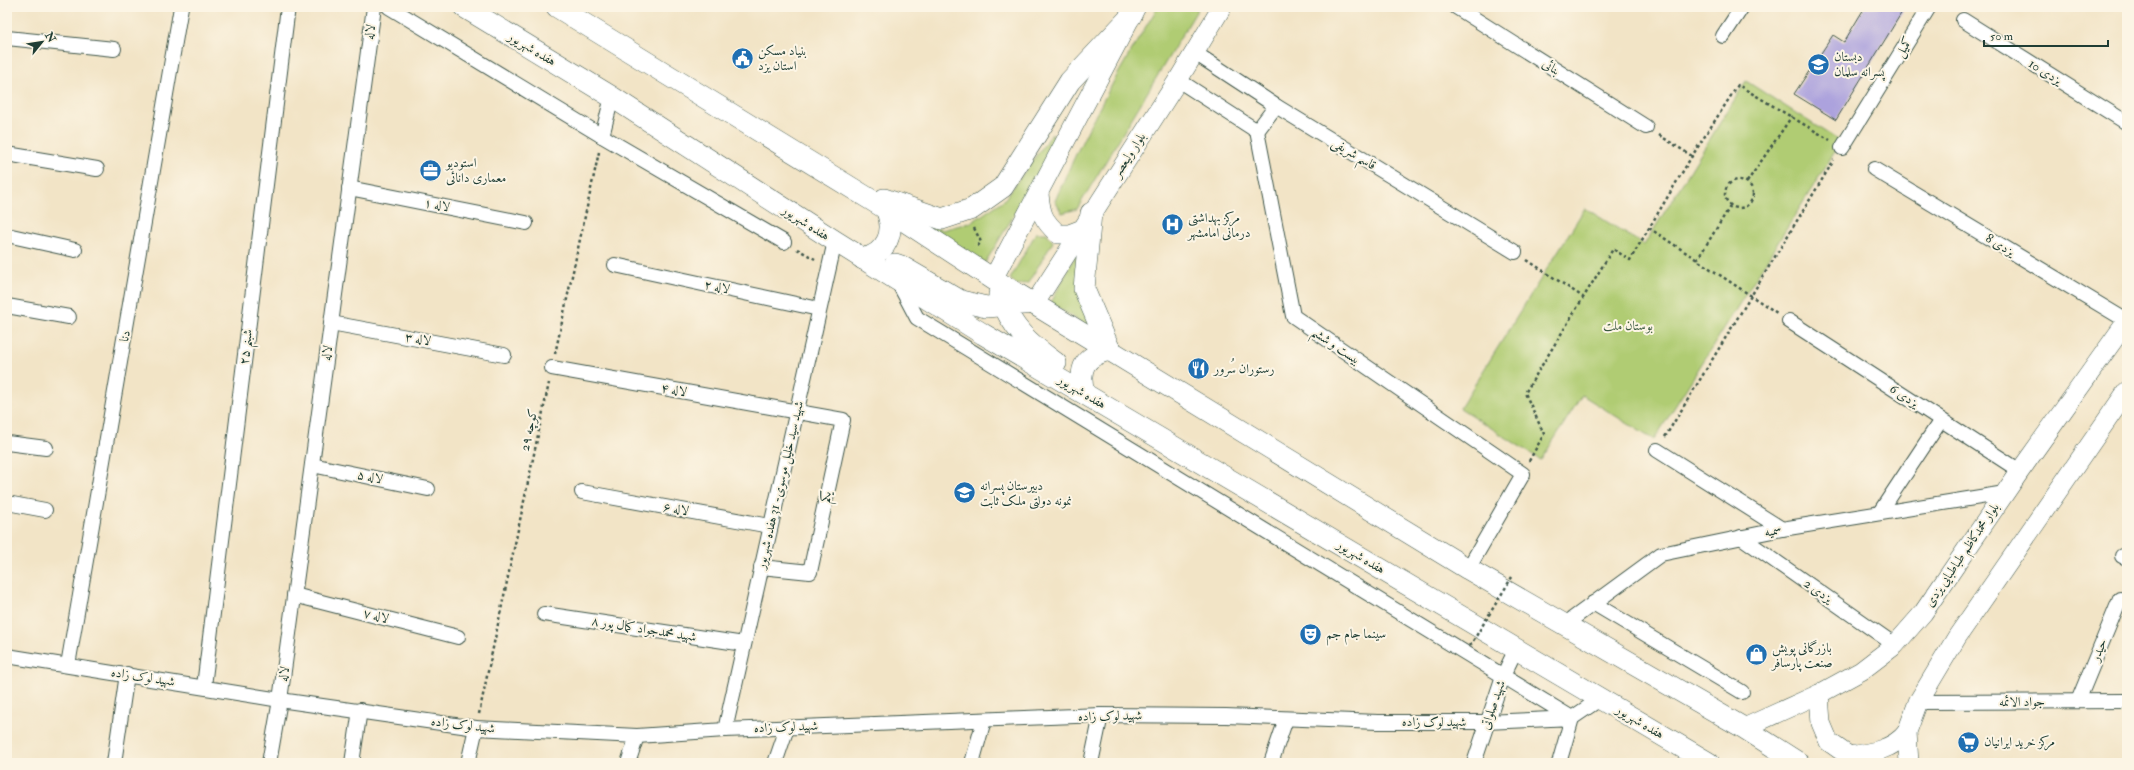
<svg xmlns="http://www.w3.org/2000/svg" width="2134" height="770" viewBox="0 0 2134 770" font-family="'IM FELL Double Pica',Amiri,serif">
  <style>
    .green { fill: #b0cc73; stroke: #688454 }
    .building { fill: #aca2dd }
    .lines { fill: none; stroke-linecap: round; stroke-linejoin: round }
    .minor-casing { stroke: #3f564a; stroke-width: 16 }
    .secondary-casing { stroke: #3f564a; stroke-width: 20 }
    .primary-casing { stroke: #3f564a; stroke-width: 22 }
    .path { stroke: #3f564a; stroke-width: 2.5; stroke-dasharray: 3 3; stroke-linecap: butt }
    .minor { stroke: #fff; stroke-width: 14 }
    .secondary { stroke: #fff; stroke-width: 19 }
    .primary { stroke: #fff; stroke-width: 21 }
    .path-bridge { stroke: #3f564a; stroke-width: 2.5; stroke-dasharray: 3 3; stroke-linecap: butt }
    .labels { text-anchor: middle; dominant-baseline: central; stroke-width: 4; stroke-linejoin: round; paint-order: stroke }
    .street-label { font-size: 13px; fill: #1f3d34; stroke: #fcf5e5 }
    .poi-label { font-size: 13px; fill: #1f3d34; stroke: #fcf5e5; text-anchor: start }
    .park-label { font-size: 13px; fill: #3c5a41; stroke: #fcf5e5 }
  </style>
  <rect width="100%" height="100%" fill="#fcf5e5"/>
  <filter id="ink" filterUnits="userSpaceOnUse"><feTurbulence type="fractalNoise" baseFrequency=".025" numOctaves="2"/><feDisplacementMap in="SourceGraphic" scale="8" xChannelSelector="R" yChannelSelector="G"/><feConvolveMatrix kernelMatrix="1 2 1 2 8 2 1 2 1" color-interpolation-filters="sRGB"/></filter>
  <filter id="wash" filterUnits="userSpaceOnUse"><feTurbulence type="fractalNoise" baseFrequency=".012" numOctaves="4" result="noise"/><feDisplacementMap in="SourceGraphic" scale="16" xChannelSelector="R" yChannelSelector="G"/><feGaussianBlur stdDeviation="0.9" result="paint"/><feColorMatrix in="noise" values="0 0 0 0 0 0 0 0 0 0 0 0 0 0 0 0 0 1.4 0 .05"/><feComposite in="paint" operator="in"/></filter>
  <g filter="url(#wash)">
    <rect width="100%" height="100%" fill="#f2e4c6"/>
    <g class="green">
      <path d="M 1158,7 L 1199,7 L 1077,209 L 1062,213 L 1055,201 C 1083,134 1119,69 1158,7 Z"/>
      <polygon points="1746,81 1841,142 1654,440 1582,395 1541,460 1460,408 1585,208 1644,245"/>
      <polygon points="1052,134 1056,141 1056,146 985,263 907,216 942,230 972,222 1004,200"/>
      <polygon points="1036,233 1047,233 1053,242 1028,283 1017,285 1010,279"/>
      <polygon points="1081,244 1099,334 1051,303"/>
    </g>
    <g id="blocks">
      <polygon class="building" points="1865,7 1905,7 1836,120 1794,94 1833,35 1844,42"/>
    </g>
  </g>
  <g filter="url(#ink)">
    <use href="#blocks" fill-opacity="0" stroke="#3f564a" stroke-width="1"/>
    <g class="lines">
      <defs>
        <g id="minor">
          <polyline points="389,7 602,136 784,242"/>
          <polyline points="1456,7 1646,127"/>
          <polyline points="1963,20 2127,123"/>
          <polyline points="1723,36 1742,7"/>
          <polyline points="7,38 114,49"/>
          <polyline points="1195,53 1276,106 1515,252"/>
          <polyline points="1178,80 1257,131 1293,316 1523,474 1468,569"/>
          <polyline points="1257,131 1276,106"/>
          <polyline points="602,136 612,97"/>
          <polyline points="1842,148 1929,7"/>
          <polyline points="7,154 97,169"/>
          <polyline points="1874,169 2127,321"/>
          <polyline points="349,188 526,223"/>
          <polyline points="7,235 75,250"/>
          <polyline points="615,265 819,309"/>
          <polyline points="898,282 917,318 1572,718 1600,699"/>
          <polyline points="7,306 69,317"/>
          <polyline points="1789,321 2020,471"/>
          <polyline points="331,323 504,355"/>
          <polyline points="552,368 843,420 810,572 761,567"/>
          <polyline points="7,443 46,448"/>
          <polyline points="1657,450 1782,529"/>
          <polyline points="312,465 428,489"/>
          <polyline points="582,492 770,526"/>
          <polyline points="7,503 45,510"/>
          <polyline points="1880,512 1941,420"/>
          <polyline points="1741,537 1895,645"/>
          <polyline points="2122,556 2127,558"/>
          <polyline points="294,595 458,637"/>
          <polyline points="1593,603 1742,692"/>
          <polyline points="544,614 744,644"/>
          <polyline points="1564,625 1661,554 1782,529 2005,493"/>
          <polyline points="7,656 280,700 476,728 637,736 725,730 1101,715 1226,716 1378,722 1486,722 1572,718 1559,763"/>
          <polyline points="68,665 181,7"/>
          <polyline points="204,686 288,7"/>
          <polyline points="2078,701 2120,599"/>
          <polyline points="1918,702 2127,701"/>
          <polyline points="725,730 835,241"/>
          <polyline points="114,763 127,674"/>
          <polyline points="269,763 280,700 374,7"/>
          <polyline points="352,763 360,710"/>
          <polyline points="468,763 476,728"/>
          <polyline points="628,763 637,736"/>
          <polyline points="775,763 787,728"/>
          <polyline points="972,763 984,720"/>
          <polyline points="1091,763 1101,715"/>
          <polyline points="1271,763 1286,719"/>
          <polyline points="1474,763 1503,676 1516,649"/>
        </g>
        <g id="secondary">
          <path d="M 1039,194 C 1041,215 1043,220 1058,234 L 1069,234 L 1082,229"/>
          <polyline points="993,279 1136,7"/>
          <polyline points="1035,303 1178,80 1222,7"/>
          <path d="M 1819,694 L 1821,723 L 1829,742 L 1849,756 C 1871,753 1893,750 1907,732"/>
          <polyline points="1744,728 1819,694 1861,671 1895,645 1923,613 2020,471 2127,321"/>
          <polyline points="1909,763 1907,732 1918,702 1957,637 2127,391"/>
        </g>
        <g id="primary">
          <polyline points="464,7 612,97 835,241 983,334 1709,763"/>
          <polyline points="557,7 886,209 993,279 1468,569 1744,728 1799,763"/>
          <polyline points="884,199 942,219 972,209 1003,187 1070,81 1131,16"/>
          <path d="M 863,259 C 887,253 896,232 886,209"/>
          <polyline points="895,264 901,266 961,301 986,307 1035,303"/>
          <path d="M 999,295 C 1012,328 1027,342 1056,363"/>
          <path d="M 1084,393 C 1078,368 1084,356 1110,350 L 1084,289 L 1091,213"/>
        </g>
      </defs>
      <use href="#minor" class="minor-casing"/>
      <use href="#secondary" class="secondary-casing"/>
      <use href="#primary" class="primary-casing"/>
      <g class="path">
        <polyline points="1659,135 1692,156"/>
        <circle cx="1739" cy="194" r="14"/>
        <polyline points="1747,182 1792,116"/>
        <polyline points="974,228 981,242 976,248"/>
        <polyline points="1649,228 1777,313"/>
        <polyline points="797,249 815,259"/>
        <polyline points="1527,260 1583,297"/>
        <polyline points="1697,260 1731,205"/>
        <polyline points="555,354 599,152"/>
        <polyline points="1665,437 1834,160"/>
        <polyline points="1529,461 1544,434 1525,393 1613,249 1630,260 1692,156 1738,85 1830,140"/>
        <polyline points="479,714 549,383"/>
      </g>
      <use href="#minor" class="minor"/>
      <use href="#secondary" class="secondary"/>
      <use href="#primary" class="primary"/>
      <polyline class="path-bridge" points="1470,646 1512,577"/>
    </g>
  </g>
  <defs>
    <symbol id="civic-disc" viewBox="-11 -11 22 22"><circle r="9.5" fill="#1f6fb2" stroke="#fcf5e5"/><path d="M-.6-6.5H3V-4.5H.6V-3L4-1V1h2V6H-6V1h2V-1L-.6-3ZM-1.2 2.5V6h2.4V2.5Z" fill="#fff"/></symbol>
    <symbol id="school-disc" viewBox="-11 -11 22 22"><circle r="9.5" fill="#1f6fb2" stroke="#fcf5e5"/><path d="M0-5L7-2L0 1L-7-2ZM-4 1L0 2.5L4 1V4Q0 6-4 4Z" fill="#fff"/></symbol>
    <symbol id="office-disc" viewBox="-11 -11 22 22"><circle r="9.5" fill="#1f6fb2" stroke="#fcf5e5"/><path d="M-6-3h4V-5.5h4V-3h4V5H-6ZM-1-4.5V-3h2v-1.5ZM-6 0V1H6V0Z" fill="#fff"/></symbol>
    <symbol id="hospital-disc" viewBox="-11 -11 22 22"><circle r="9.5" fill="#1f6fb2" stroke="#fcf5e5"/><path d="M-5-5h3v3.5h4V-5h3V5h-3V1.5h-4V5h-3Z" fill="#fff"/></symbol>
    <symbol id="restaurant-disc" viewBox="-11 -11 22 22"><circle r="9.5" fill="#1f6fb2" stroke="#fcf5e5"/><path d="M-5-6h1v4h1v-4h1v4h1v-4h1v5L-1.5 .5V6h-2V.5L-5-1ZM5-6V6H3V1.5H1.5Q1.5-4 5-6Z" fill="#fff"/></symbol>
    <symbol id="theatre-disc" viewBox="-11 -11 22 22"><circle r="9.5" fill="#1f6fb2" stroke="#fcf5e5"/><path d="M-5-5.5Q0-4 5-5.5V0Q5 5 0 6Q-5 5-5 0ZM-3.3-2.5H-1v1.5H-3.3ZM1-2.5H3.3v1.5H1ZM-2.8 1Q0 5.5 2.8 1Z" fill="#fff"/></symbol>
    <symbol id="shop-disc" viewBox="-11 -11 22 22"><circle r="9.5" fill="#1f6fb2" stroke="#fcf5e5"/><path d="M-5-2.5h2.3a2.7 3.5 0 0 1 5.4 0H5L5.5 6h-11ZM-1.5-2.5h3a1.5 2.3 0 0 0-3 0Z" fill="#fff"/></symbol>
    <symbol id="supermarket-disc" viewBox="-11 -11 22 22"><circle r="9.5" fill="#1f6fb2" stroke="#fcf5e5"/><path d="M-6-5.5h2.5l.6 2H6L4.5 2H-2.5L-4.4-4H-6ZM-1.5 3.2a1.3 1.3 0 1 0 .1 0ZM3 3.2a1.3 1.3 0 1 0 .1 0Z" fill="#fff"/></symbol>
  </defs>
  <g fill-rule="evenodd">
    <use href="#civic-disc" x="730" y="46" width="25" height="25"/>
    <use href="#school-disc" x="1806" y="52" width="25" height="25"/>
    <use href="#office-disc" x="418" y="158" width="25" height="25"/>
    <use href="#hospital-disc" x="1160" y="212" width="25" height="25"/>
    <use href="#restaurant-disc" x="1186" y="356" width="25" height="25"/>
    <use href="#school-disc" x="952" y="480" width="25" height="25"/>
    <use href="#theatre-disc" x="1298" y="622" width="25" height="25"/>
    <use href="#shop-disc" x="1744" y="642" width="25" height="25"/>
    <use href="#supermarket-disc" x="1956" y="730" width="25" height="25"/>
  </g>
  <g class="labels">
    <g class="street-label">
      <text transform="translate(370 32) rotate(-82)">لاله</text>
      <text transform="translate(1904 47) rotate(-58)">کمیل</text>
      <text transform="translate(532 49) rotate(31)">هفده شهریور</text>
      <text transform="translate(1551 67) rotate(32)">بنائی</text>
      <text transform="translate(2045 72) rotate(32)">یزدی 10</text>
      <text transform="translate(1354 154) rotate(31)">قاسم شریفی</text>
      <text transform="translate(1129 155) rotate(-57)">بلوار ولیعصر</text>
      <text transform="translate(437 205) rotate(11)">لاله ۱</text>
      <text transform="translate(806 223) rotate(33)">هفده شهریور</text>
      <text transform="translate(2000 245) rotate(31)">یزدی 8</text>
      <text transform="translate(717 287) rotate(12)">لاله ۲</text>
      <text transform="translate(125 336) rotate(-80)">دنا</text>
      <text transform="translate(418 339) rotate(10)">لاله ۳</text>
      <text transform="translate(1336 346) rotate(34)">بیست و ششم</text>
      <text transform="translate(246 347) rotate(-83)">شبنم ۲۵</text>
      <text transform="translate(327 353) rotate(-82)">لاله</text>
      <text transform="translate(674 390) rotate(10)">لاله ۴</text>
      <text transform="translate(1082 392) rotate(31)">هفده شهریور</text>
      <text transform="translate(1904 396) rotate(33)">یزدی 6</text>
      <text transform="translate(529 430) rotate(-78)">کوچه 2۹</text>
      <text transform="translate(370 477) rotate(12)">لاله ۵</text>
      <text transform="translate(780 485) rotate(-77)">شهید سید خلیل موسوی- 31 هفده شهریور</text>
      <text transform="translate(826 497) rotate(-78)">یکم</text>
      <text transform="translate(676 509) rotate(10)">لاله ۶</text>
      <text transform="translate(1773 531) rotate(-11)">سمیه</text>
      <text transform="translate(1962 555) rotate(-56)">بلوار محمدکاظم طباطبایی یزدی</text>
      <text transform="translate(1361 557) rotate(31)">هفده شهریور</text>
      <text transform="translate(1818 591) rotate(35)">یزدی 2</text>
      <text transform="translate(376 616) rotate(14)">لاله ۷</text>
      <text transform="translate(644 629) rotate(9)">شهید محمدجواد کمال پور ۸</text>
      <text transform="translate(2099 650) rotate(-68)">حیدر</text>
      <text transform="translate(284 674) rotate(-82)">لاله</text>
      <text transform="translate(143 677) rotate(9)">شهید لوک زاده</text>
      <text x="2022" y="702">جواد الائمه</text>
      <text transform="translate(1493 705) rotate(-71)">شهید صلواتی</text>
      <text transform="translate(1110 716) rotate(-1)">شهید لوک زاده</text>
      <text x="1434" y="722">شهید لوک زاده</text>
      <text transform="translate(1640 722) rotate(31)">هفده شهریور</text>
      <text transform="translate(463 725) rotate(7)">شهید لوک زاده</text>
      <text transform="translate(786 727) rotate(-2)">شهید لوک زاده</text>
    </g>
    <g class="poi-label">
      <text x="758" y="51">بنیاد مسکن<tspan x="758" dy="15">استان یزد</tspan></text>
      <text x="1834" y="57">دبستان<tspan x="1834" dy="15">پسرانه سلمان</tspan></text>
      <text x="446" y="163">استودیو<tspan x="446" dy="15">معماری دانائی</tspan></text>
      <text x="1188" y="218">مرکز بهداشتی<tspan x="1188" dy="15">درمانی امامشهر</tspan></text>
      <text x="1214" y="369">رستوران سُرور</text>
      <text x="980" y="486">دبیرستان پسرانه<tspan x="980" dy="15">نمونه دولتی ملک ثابت</tspan></text>
      <text x="1326" y="634">سینما جام جم</text>
      <text x="1772" y="648">بازرگانی پویش<tspan x="1772" dy="15">صنعت پارسافر</tspan></text>
      <text x="1984" y="742">مرکز خرید ایرانیان</text>
    </g>
    <g class="park-label">
      <text x="1628" y="326">بوستان ملت</text>
    </g>
  </g>
  <rect width="2134" height="770" fill="none" stroke="#fcf5e5" stroke-width="24"/>
  <g transform="translate(42 42) rotate(60)" stroke="#fcf5e5" stroke-width="3" paint-order="stroke">
  <path d="M0-3L7 15L0 10L-7 15Z" fill="#1f3d34"/>
  <text y="-6" font-size="11" font-weight="bold" text-anchor="middle" fill="#1f3d34">N</text>
  </g>
  <path d="M1984 40v6h124v-6" fill="none" stroke="#1f3d34" stroke-width="2"/>
  <text x="1990" y="40" font-size="12" fill="#1f3d34" stroke="#fcf5e5" stroke-width="3" paint-order="stroke">50 m</text>
</svg>
